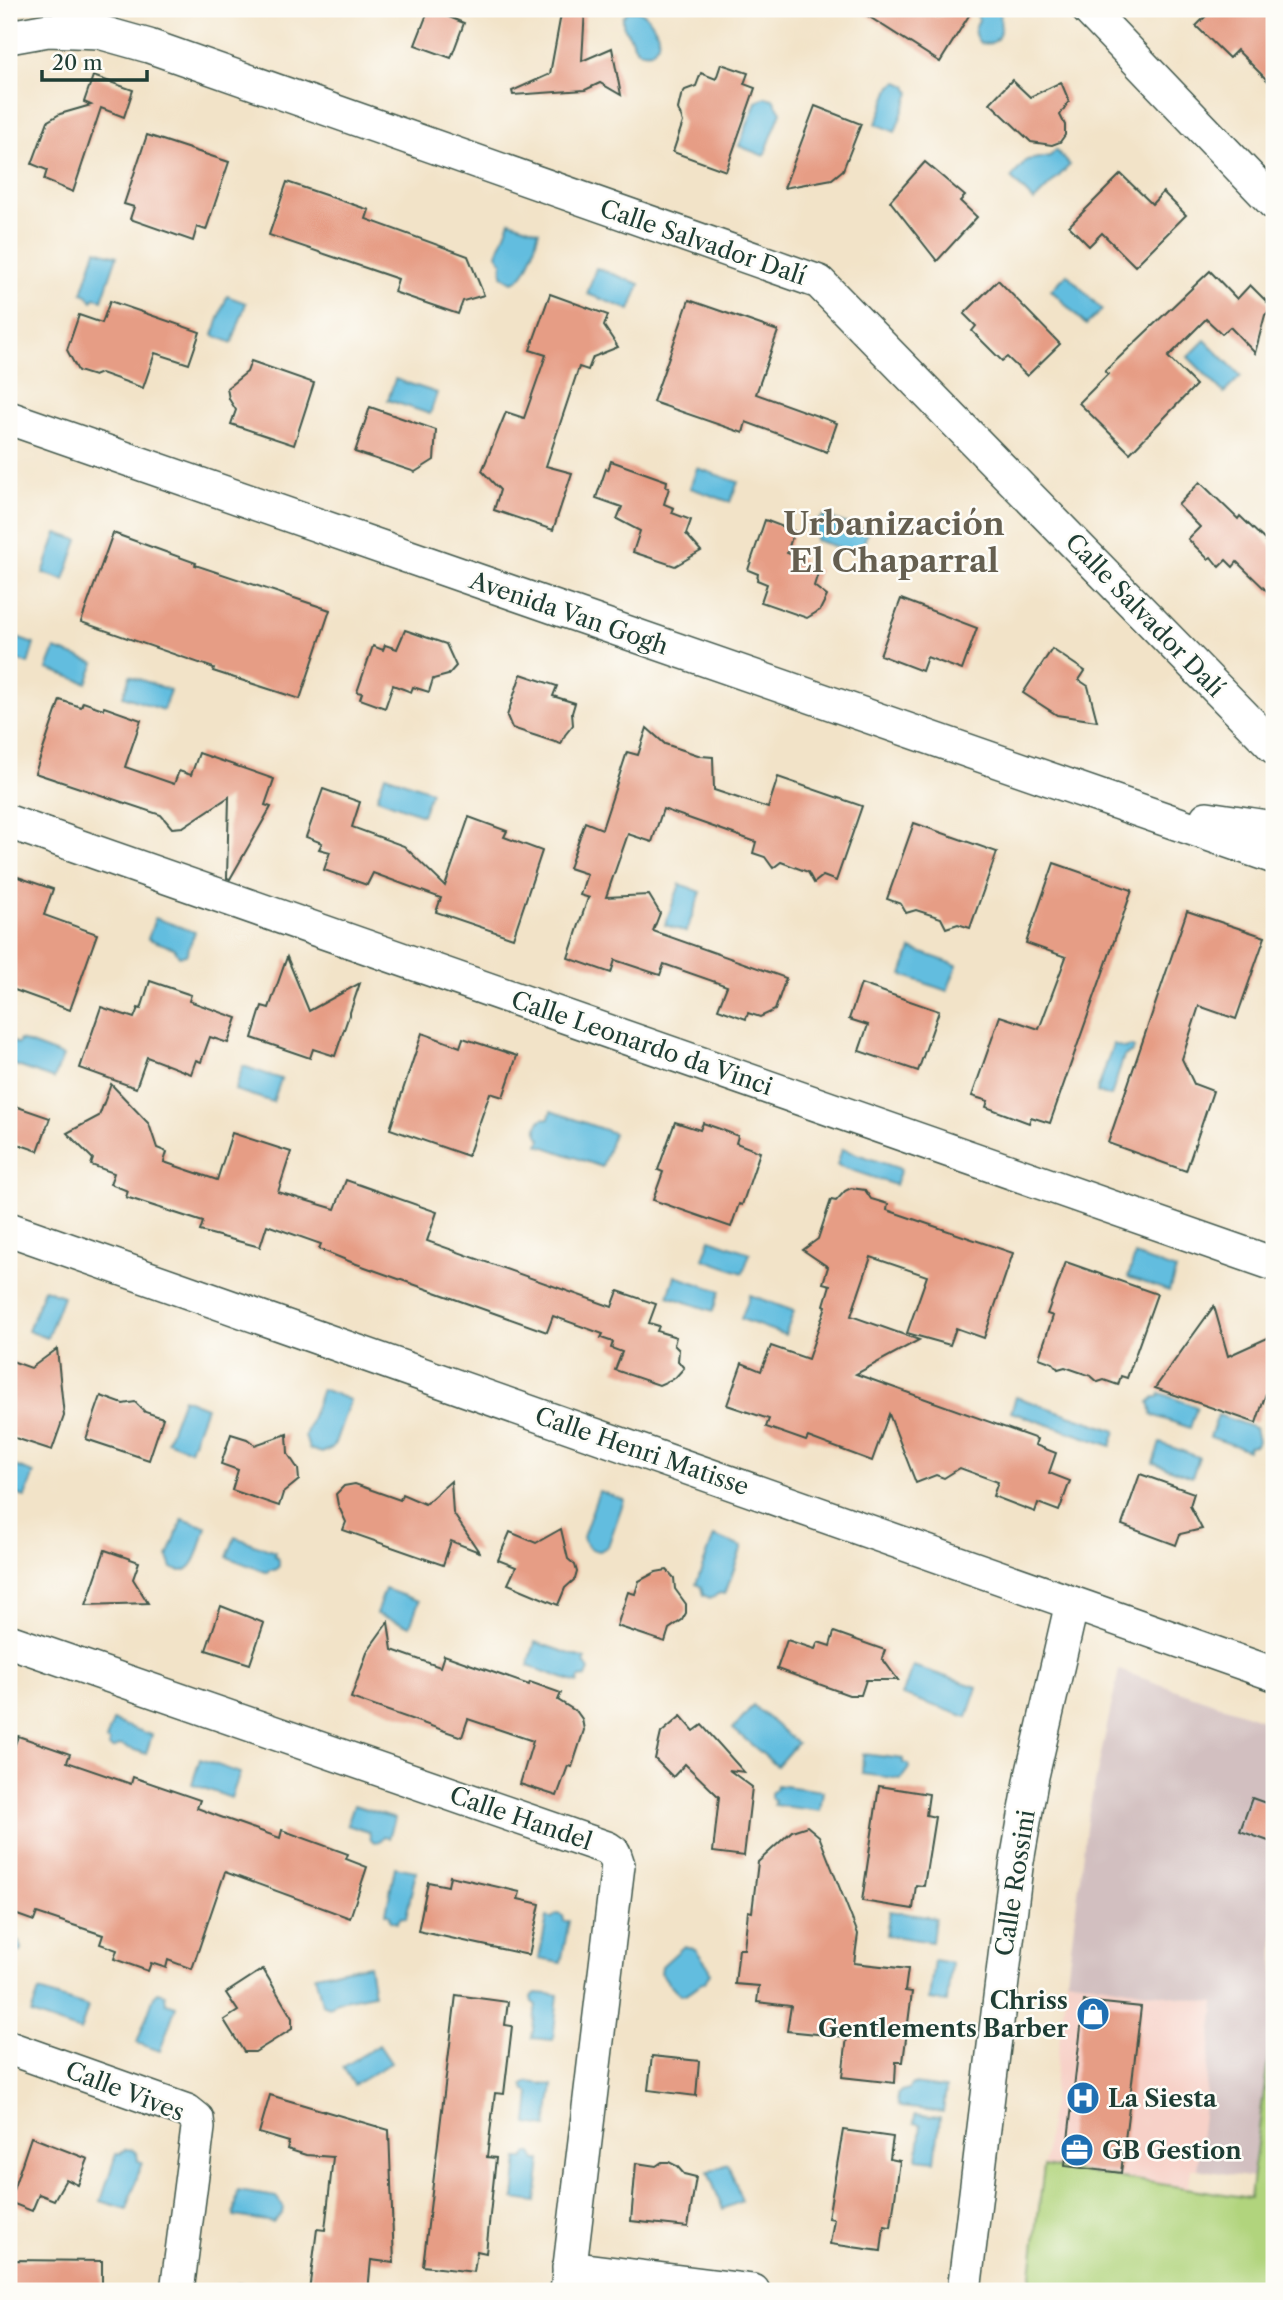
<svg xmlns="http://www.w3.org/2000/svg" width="1283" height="2300" viewBox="0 0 1283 2300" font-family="'Libre Caslon Text',serif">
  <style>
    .built { fill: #f7d1c8 }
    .industrial { fill: #d2bfc0 }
    .green { fill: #b1d47d; stroke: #688858; stroke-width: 2 }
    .water { fill: #62bddf; stroke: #407d8a; stroke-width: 2 }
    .building { fill: #e69d85 }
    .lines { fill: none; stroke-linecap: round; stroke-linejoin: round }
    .minor-casing { stroke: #3f564a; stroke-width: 36 }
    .minor { stroke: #fff; stroke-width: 33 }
    .labels { text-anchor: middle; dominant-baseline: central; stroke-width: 5; stroke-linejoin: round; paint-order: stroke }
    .street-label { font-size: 24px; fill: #1f3d34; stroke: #fdfcf7 }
    .poi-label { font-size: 24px; font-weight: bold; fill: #1f3d34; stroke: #fdfcf7; text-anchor: start }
    .district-label { font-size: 32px; font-weight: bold; fill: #655f50; stroke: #fdfcf7 }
  </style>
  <rect width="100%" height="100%" fill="#fdfcf7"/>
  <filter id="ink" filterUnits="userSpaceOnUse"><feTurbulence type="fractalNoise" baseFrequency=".0143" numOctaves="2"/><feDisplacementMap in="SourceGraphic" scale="14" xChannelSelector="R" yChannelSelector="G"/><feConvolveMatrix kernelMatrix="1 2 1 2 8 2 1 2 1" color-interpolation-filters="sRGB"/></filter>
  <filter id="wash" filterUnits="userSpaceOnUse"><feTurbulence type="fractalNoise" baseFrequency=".00686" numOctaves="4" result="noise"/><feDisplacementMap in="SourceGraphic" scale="28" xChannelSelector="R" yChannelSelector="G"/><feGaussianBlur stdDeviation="1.57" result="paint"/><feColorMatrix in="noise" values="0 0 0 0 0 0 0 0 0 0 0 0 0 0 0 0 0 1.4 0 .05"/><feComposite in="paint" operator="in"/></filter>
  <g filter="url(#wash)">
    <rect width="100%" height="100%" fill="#f2e3c8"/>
    <polygon class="built" points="1067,1979 1215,2003 1197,2169 1191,2169 1188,2189 1044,2166"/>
    <polygon class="industrial" points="1119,1670 1274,1724 1274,2013 1253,2178 1197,2169 1215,2003 1067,1979 1087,1820"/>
    <polygon class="green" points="1274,2013 1274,2291 1029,2291 1044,2166 1250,2198"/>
    <g class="water">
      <path d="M 975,9 L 1000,9 C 1001,25 1004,48 980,43 C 973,34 973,30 979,20 Z"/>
      <path d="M 637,10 C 647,13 661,32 658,43 C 657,46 653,50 651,52 C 635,55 635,45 629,35 C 624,27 622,26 623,17 L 628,11 Z"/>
      <polygon points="898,82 907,86 910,93 895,132 876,124 891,86"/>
      <polygon points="765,97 773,99 781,112 764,156 739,146 756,102"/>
      <polygon points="1056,150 1070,165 1034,201 1011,178 1027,160 1050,156"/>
      <path d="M 510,221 L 539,231 C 534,246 530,278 512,282 L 502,276 L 502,262 L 497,254 Z"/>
      <polygon points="96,250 117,256 102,300 95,298 92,301 87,295 82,293"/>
      <polygon points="596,268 640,284 630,310 587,294"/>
      <polygon points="1067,274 1102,310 1086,325 1051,290"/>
      <polygon points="227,296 246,303 232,343 213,335"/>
      <polygon points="1205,340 1241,376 1224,393 1188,357"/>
      <polygon points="395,379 437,393 430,414 388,400"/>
      <polygon points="697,468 738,482 730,502 690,488"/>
      <polygon points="823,516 868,531 860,554 815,540 816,535 812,528 815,521 820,520"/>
      <polygon points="57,533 78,540 64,580 43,573"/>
      <polygon points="9,635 34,644 28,664 9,657"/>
      <polygon points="55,649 95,663 87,683 47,669"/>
      <polygon points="130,676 170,690 163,710 123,696"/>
      <polygon points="385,775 431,791 422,815 377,798"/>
      <polygon points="680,884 701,892 686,932 665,925"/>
      <polygon points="155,918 195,932 186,955 179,956 174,948 148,939"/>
      <polygon points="911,949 957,965 947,991 902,975"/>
      <polygon points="20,1040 63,1056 54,1079 12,1064 13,1059 9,1057 12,1041 18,1044"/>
      <polygon points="1113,1044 1124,1048 1131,1046 1134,1048 1131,1053 1124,1056 1111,1096 1097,1092"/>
      <polygon points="243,1066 281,1079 273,1102 235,1090"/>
      <path d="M 551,1111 L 614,1133 L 602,1167 L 539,1145 L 541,1139 C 535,1132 536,1125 542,1119 L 549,1118 Z"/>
      <polygon points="842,1149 901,1169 895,1185 837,1165"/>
      <polygon points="710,1239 750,1253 743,1273 703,1259"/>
      <polygon points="1135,1255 1176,1270 1169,1291 1128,1277"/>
      <polygon points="675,1276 720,1291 713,1311 668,1296"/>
      <polygon points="44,1289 63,1296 47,1338 28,1331"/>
      <polygon points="750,1295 794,1311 785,1335 741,1319"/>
      <polygon points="322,1389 350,1400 335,1443 332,1448 322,1453 309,1449 305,1436"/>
      <polygon points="1160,1393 1197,1407 1190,1428 1152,1415 1149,1402 1155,1397 1159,1397"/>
      <polygon points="1016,1397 1116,1431 1111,1446 1011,1412"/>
      <polygon points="183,1398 206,1407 190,1450 167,1441"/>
      <polygon points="1218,1415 1255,1428 1258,1441 1256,1445 1249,1446 1248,1450 1210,1437"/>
      <polygon points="1160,1443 1199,1457 1192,1477 1153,1463"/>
      <polygon points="9,1464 34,1473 25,1497 9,1492"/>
      <path d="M 599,1491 L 624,1500 L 608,1546 L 600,1551 C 590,1550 585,1546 583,1537 Z"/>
      <path d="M 182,1519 L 206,1527 C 201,1543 195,1582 172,1568 L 168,1557 Z"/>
      <polygon points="714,1536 742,1547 725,1594 720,1593 710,1598 703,1595 701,1587 696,1584"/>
      <polygon points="235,1537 275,1552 274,1555 279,1560 279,1566 275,1570 269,1570 268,1573 227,1557"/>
      <polygon points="385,1589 419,1601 410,1626 376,1614"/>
      <polygon points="535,1642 585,1659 584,1663 589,1670 586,1677 579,1678 577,1683 528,1666"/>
      <polygon points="913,1666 977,1687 967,1717 902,1695"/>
      <polygon points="753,1705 797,1743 777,1766 733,1729"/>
      <polygon points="113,1721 152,1735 146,1754 120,1745 113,1749 109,1747 109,1742 106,1740"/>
      <polygon points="863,1754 903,1759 903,1763 908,1764 909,1768 901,1779 862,1774"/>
      <polygon points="200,1759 240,1773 231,1798 192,1784"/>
      <polygon points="777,1785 823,1791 820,1811 774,1805 775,1800 771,1798 771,1793 776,1789"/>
      <polygon points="354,1805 395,1818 389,1838 384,1837 381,1841 374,1842 371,1839 369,1832 347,1825"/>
      <polygon points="395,1867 416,1871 406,1918 401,1917 397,1923 391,1921 390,1915 386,1913"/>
      <polygon points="890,1911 935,1918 932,1942 886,1935"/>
      <polygon points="557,1914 563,1916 564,1921 569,1921 561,1963 539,1959 547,1917 552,1918"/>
      <polygon points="9,1939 19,1942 22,1948 21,1951 15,1953 9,1972"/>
      <path d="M 684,1946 L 695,1949 L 708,1966 L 710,1973 L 705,1982 C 696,1985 691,1994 681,1995 C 673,1991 667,1980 661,1973 L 662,1966 Z"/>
      <polygon points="934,1960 951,1963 947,2002 929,2000"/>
      <polygon points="369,1965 374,1994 338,2001 330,2007 322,2004 315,1975"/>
      <polygon points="39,1991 88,2007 80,2031 31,2014"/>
      <polygon points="158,1992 165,1994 166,2003 176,2006 160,2051 137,2043 154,1996"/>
      <polygon points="536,1993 558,1995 553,2040 532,2038 536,2005 532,2002 531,1997"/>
      <polygon points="379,2045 391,2063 354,2085 343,2067"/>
      <polygon points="528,2082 553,2085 547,2127 527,2124 530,2093 525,2090 523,2085"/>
      <polygon points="913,2084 946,2088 943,2112 901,2107 898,2104 897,2095 901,2091 909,2089"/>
      <polygon points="915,2115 940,2118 935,2161 917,2159 921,2125 914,2123"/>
      <path d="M 126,2149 C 134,2149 138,2153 138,2161 L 142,2162 L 127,2209 L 101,2201 L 116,2154 L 120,2154 Z"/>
      <polygon points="528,2153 532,2153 536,2160 541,2160 536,2202 514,2199 518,2158 524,2158"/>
      <polygon points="728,2164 742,2201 723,2209 708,2172"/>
      <polygon points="238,2191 276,2197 283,2206 282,2214 273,2222 234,2216"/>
      <polygon points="237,2284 282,2290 282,2291 236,2291"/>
    </g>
    <g id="blocks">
      <g class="building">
        <polygon points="429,9 464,23 451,58 415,45"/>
        <polygon points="562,9 585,9 582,61 612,48 621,95 600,83 585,90 513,95 512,91 550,74"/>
        <polygon points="857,9 923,9 936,17 973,9 940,62"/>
        <polygon points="1213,9 1274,9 1274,87 1237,50 1229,58 1196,26"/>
        <polygon points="721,64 748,73 744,84 755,88 726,171 673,152 683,122 678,109 681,96 685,90 696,86 701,73 716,79"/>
        <polygon points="93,76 133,90 124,117 101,108 73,192 44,180 47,170 32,164 48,121 60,114 91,105 84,102"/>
        <polygon points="1012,80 1030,97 1061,82 1069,101 1060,115 1065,125 1065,135 1060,142 1052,145 1031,142 990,103"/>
        <polygon points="815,106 861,124 843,170 832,179 784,188"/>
        <polygon points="147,135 229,162 206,230 197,227 193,241 130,219 134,207 124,204"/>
        <polygon points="925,162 965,196 960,201 977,217 937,261 890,201"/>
        <polygon points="1121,174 1152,204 1163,192 1186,215 1135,266 1102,233 1089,246 1069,226"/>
        <polygon points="287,182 369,210 366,219 468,256 484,295 463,301 458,314 394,292 398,279 269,235"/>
        <polygon points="1210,271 1237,299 1250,285 1273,308 1265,315 1255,353 1230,327 1222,334 1206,319 1168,357 1196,385 1130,453 1079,403 1108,374 1105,371"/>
        <polygon points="998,280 1060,344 1027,376 1007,357 1002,361 972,331 976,326 964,314"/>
        <polygon points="550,294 608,315 604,326 618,347 593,357 588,370 579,367 546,466 572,473 553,530 494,510 500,490 482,471 506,412 524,418 546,355 530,350"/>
        <polygon points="689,300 778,331 756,394 837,423 827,452 746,422 743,433 653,402"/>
        <polygon points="110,301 200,332 189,364 155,353 143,388 101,373 94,376 78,371 67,350 79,315 102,323"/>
        <polygon points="251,361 314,383 294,445 231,424 236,410 229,399 227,388 247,372"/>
        <polygon points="370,407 436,430 434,460 415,472 355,452"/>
        <polygon points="611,461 667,481 666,487 669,488 664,504 674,508 672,513 691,520 686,534 701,551 675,566 633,552 640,531 617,519 622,507 596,498 606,469 608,470"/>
        <polygon points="1200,482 1238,519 1240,516 1274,549 1274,598 1237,562 1233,567 1226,560 1219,567 1211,557 1208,559 1188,539 1200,527 1178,505"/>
        <polygon points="765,520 794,531 787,553 803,559 801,564 819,570 814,586 827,596 820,610 807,618 761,602 767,584 757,580 758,574 748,570"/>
        <polygon points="113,533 196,563 195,565 330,610 300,699 213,671 214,668 81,622"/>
        <polygon points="901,599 977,628 962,670 927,657 922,671 880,655"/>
        <polygon points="405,630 446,644 456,666 448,675 433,679 429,692 413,687 411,692 393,685 385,708 360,699 362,693 357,692 373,646 383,650 385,645 397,649"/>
        <polygon points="1052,649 1085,671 1079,680 1088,686 1097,721 1057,715 1023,693"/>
        <polygon points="521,674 557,686 553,696 575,703 572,713 573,725 565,735 561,744 512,728 507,716"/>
        <polygon points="60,700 81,707 83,702 103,709 104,707 141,720 125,767 174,784 179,771 191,775 199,753 274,779 265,805 271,807 230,879 227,878 229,797 183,827 172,828 161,815 35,773"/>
        <polygon points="647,728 665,744 701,756 713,757 714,790 768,808 778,777 862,806 836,881 823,876 814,883 808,872 781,862 773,868 765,857 753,853 756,842 663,809 652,842 628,834 606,897 649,895 660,913 653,931 786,978 775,1010 760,1017 748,1013 746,1019 718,1009 727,986 664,964 660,975 615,960 611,973 568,958 588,898 590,898 580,895 587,874 569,868 585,822 602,829 627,752 638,755"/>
        <polygon points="323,789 360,802 352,827 404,846 445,886 469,817 507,831 504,837 542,851 513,938 436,912 441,898 373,873 367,885 324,870 330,852 319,849 322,843 306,837"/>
        <polygon points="914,823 997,852 970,928 958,924 946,928 941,918 916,910 906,913 901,904 887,899"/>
        <polygon points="1054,863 1132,890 1050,1123 1031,1117 1029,1123 986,1107 988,1101 972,1096 1000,1016 1039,1029 1066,957 1026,943"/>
        <polygon points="15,876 53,889 44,915 97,934 70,1010 9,988 9,894"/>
        <polygon points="1187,911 1265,937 1236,1019 1199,1006 1182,1059 1194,1084 1213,1091 1186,1171 1108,1143"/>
        <polygon points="287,957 309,1011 360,983 335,1056 313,1049 310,1058 252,1038 262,1006 269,1008"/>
        <polygon points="150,981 191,995 189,1001 237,1018 228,1043 210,1037 201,1062 196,1060 191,1074 147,1057 136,1088 80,1068 101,1007 134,1018 138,1008 141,1009"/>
        <polygon points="861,984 939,1011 918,1071 859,1051 868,1025 849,1019"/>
        <polygon points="422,1033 460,1047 463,1038 517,1056 503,1097 490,1093 468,1156 390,1129"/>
        <polygon points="111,1084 149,1124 157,1148 167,1152 164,1162 217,1180 232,1133 291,1152 278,1192 335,1209 346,1180 437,1212 427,1241 612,1307 618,1291 656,1304 649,1323 659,1326 657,1331 676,1337 674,1345 679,1350 678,1361 684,1368 675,1378 659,1385 615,1370 622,1352 611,1348 613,1342 601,1338 603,1334 553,1316 547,1332 351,1262 319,1249 321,1244 267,1225 260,1247 200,1231 203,1222 126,1197 128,1191 110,1184 114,1173 91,1165 93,1159 67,1133 99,1116"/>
        <polygon points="9,1104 50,1118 38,1151 9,1141"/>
        <polygon points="675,1122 700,1130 703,1123 720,1129 738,1136 736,1143 760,1152 742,1205 739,1204 731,1227 653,1200 663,1172 658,1170"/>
        <polygon points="851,1188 865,1190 871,1199 888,1204 887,1210 1013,1253 984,1338 956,1328 950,1345 907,1333 927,1276 871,1257 851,1316 919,1340 856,1374 1037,1439 1035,1445 1056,1453 1049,1473 1070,1481 1059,1511 1038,1503 1035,1512 993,1496 998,1482 960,1468 944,1478 936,1475 916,1483 889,1414 872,1461 808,1437 806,1441 766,1427 769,1419 727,1405 742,1363 761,1371 771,1346 808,1359 826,1306 824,1305 830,1285 823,1283 828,1267 803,1250 818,1239 831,1200 836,1201 845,1191"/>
        <polygon points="1066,1262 1157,1294 1127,1378 1121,1376 1118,1385 1104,1380 1098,1382 1091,1376 1065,1367 1058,1369 1053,1363 1039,1358 1053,1316 1047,1314"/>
        <polygon points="1214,1306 1228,1356 1274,1335 1274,1370 1256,1423 1155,1388"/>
        <polygon points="57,1349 64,1416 52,1450 9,1436 9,1360 31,1368"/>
        <polygon points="101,1396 123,1404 135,1402 145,1412 163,1418 149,1460 86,1439"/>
        <polygon points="231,1434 247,1439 255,1445 287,1434 288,1454 298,1469 299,1480 283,1493 279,1506 232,1490 238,1470 221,1464"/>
        <polygon points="1140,1474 1194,1493 1190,1506 1202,1529 1180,1534 1176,1545 1122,1525"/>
        <polygon points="451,1481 453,1513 479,1552 451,1541 443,1565 343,1530 346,1522 338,1505 336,1494 344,1486 355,1484 400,1500 402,1494 425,1504"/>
        <polygon points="561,1529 568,1559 575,1565 577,1572 575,1579 565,1588 558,1605 508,1584 516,1567 498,1560 510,1532 536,1543"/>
        <polygon points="105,1550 139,1562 133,1579 148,1603 86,1605"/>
        <polygon points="667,1570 674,1578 675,1589 686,1604 686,1613 682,1620 669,1629 665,1642 617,1626 628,1592 635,1594 639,1581 656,1572"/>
        <polygon points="221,1606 264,1623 250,1664 206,1650"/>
        <polygon points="388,1622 392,1650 440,1667 444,1655 529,1685 530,1682 561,1693 558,1700 577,1712 582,1719 584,1730 572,1767 568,1766 557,1796 520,1784 533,1741 468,1719 462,1737 351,1698 368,1650"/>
        <polygon points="834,1632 885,1650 882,1658 898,1680 866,1680 861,1695 849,1695 777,1669 787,1640 815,1649 818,1642 830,1646"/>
        <polygon points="681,1716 694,1731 702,1725 744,1772 729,1770 752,1787 744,1856 713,1852 719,1797 685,1764 673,1777 655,1759 661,1733"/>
        <polygon points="18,1736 70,1754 67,1762 131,1784 133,1777 200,1800 197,1808 218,1816 280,1838 282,1830 348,1854 346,1859 367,1867 350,1918 225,1872 192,1969 168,1960 166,1968 151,1963 148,1971 114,1959 117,1950 100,1944 103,1935 37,1913 34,1921 9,1912 9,1762"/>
        <polygon points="879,1786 929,1794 926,1815 935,1817 924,1886 916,1885 913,1909 862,1901"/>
        <polygon points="1252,1798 1274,1806 1274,1843 1240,1831"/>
        <polygon points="807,1826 819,1836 858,1934 854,1963 908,1969 905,1991 912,1992 903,2062 896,2062 895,2083 842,2077 847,2037 787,2031 791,2006 757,2002 759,1986 735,1984 739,1949 744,1949 748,1911 752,1912 758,1862 792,1831"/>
        <polygon points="450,1876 520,1892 518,1899 540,1904 529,1955 418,1931 428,1882 448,1886"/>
        <polygon points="263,1969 292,2018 292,2029 255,2052 244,2052 224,2020 238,2011 226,1993"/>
        <polygon points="456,1995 508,2002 505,2025 512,2026 504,2094 495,2093 487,2157 496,2158 486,2253 477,2251 474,2272 423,2266"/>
        <polygon points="1084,2001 1141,2007 1121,2173 1065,2166"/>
        <polygon points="652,2056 699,2061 696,2096 648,2090"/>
        <polygon points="270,2095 389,2130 394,2263 371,2260 368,2291 309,2291 317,2229 325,2230 333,2157 306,2155 287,2149 289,2142 259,2133"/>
        <polygon points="843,2130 893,2137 890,2159 900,2161 891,2227 884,2226 881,2251 830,2244 834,2219 828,2218"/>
        <polygon points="31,2137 88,2159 78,2185 66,2179 54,2200 39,2194 32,2211 9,2202"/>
        <polygon points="662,2162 669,2162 677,2166 684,2174 696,2177 688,2227 631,2221 636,2163 656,2166"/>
        <polygon points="11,2260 102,2261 102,2291 9,2291"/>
      </g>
    </g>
  </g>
  <g filter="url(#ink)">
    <use href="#blocks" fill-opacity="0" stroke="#3f564a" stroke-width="2"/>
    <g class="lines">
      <defs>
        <g id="minor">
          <polyline points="1088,9 1274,203"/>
          <polyline points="9,37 48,30 99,32 149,46 819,282 1274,747"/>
          <polyline points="9,418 1274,857"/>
          <polyline points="1207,818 1274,828"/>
          <polyline points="9,822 1274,1264"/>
          <polyline points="9,1229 1274,1674"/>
          <polyline points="9,1641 607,1848 614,1853 618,1865 567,2291"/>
          <polyline points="9,2048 187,2111 197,2119 198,2128 177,2291"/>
          <polyline points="569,2268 753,2291"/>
          <polyline points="964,2291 1016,1867 1032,1776 1072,1603"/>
        </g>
      </defs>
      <use href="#minor" class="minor-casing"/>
      <use href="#minor" class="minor"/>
    </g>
  </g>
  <defs>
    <symbol id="shop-disc" viewBox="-11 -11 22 22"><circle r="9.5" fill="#1f6fb2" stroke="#fdfcf7"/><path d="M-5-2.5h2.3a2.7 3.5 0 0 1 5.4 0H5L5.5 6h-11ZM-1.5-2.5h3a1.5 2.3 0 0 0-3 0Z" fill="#fff"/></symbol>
    <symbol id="hospital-disc" viewBox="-11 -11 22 22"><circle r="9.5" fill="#1f6fb2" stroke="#fdfcf7"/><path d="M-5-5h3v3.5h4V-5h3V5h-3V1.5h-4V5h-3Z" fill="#fff"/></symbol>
    <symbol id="office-disc" viewBox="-11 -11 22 22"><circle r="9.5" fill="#1f6fb2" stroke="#fdfcf7"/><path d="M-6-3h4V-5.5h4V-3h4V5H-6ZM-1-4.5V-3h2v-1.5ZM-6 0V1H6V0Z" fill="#fff"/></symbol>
  </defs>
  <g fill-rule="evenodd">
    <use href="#shop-disc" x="1074" y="1995" width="38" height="38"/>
    <use href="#hospital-disc" x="1064" y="2079" width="38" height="38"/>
    <use href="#office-disc" x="1058" y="2131" width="38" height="38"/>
  </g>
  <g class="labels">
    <g class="street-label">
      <text transform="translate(703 242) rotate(19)">Calle Salvador Dalí</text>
      <text transform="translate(569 613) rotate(19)">Avenida Van Gogh</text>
      <text transform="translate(1145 615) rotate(46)">Calle Salvador Dalí</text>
      <text transform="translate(642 1043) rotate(19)">Calle Leonardo da Vinci</text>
      <text transform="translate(642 1451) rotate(19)">Calle Henri Matisse</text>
      <text transform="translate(521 1818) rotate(19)">Calle Handel</text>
      <text transform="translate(1015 1883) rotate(-81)">Calle Rossini</text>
      <text transform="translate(125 2091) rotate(21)">Calle Vives</text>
    </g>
    <g class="poi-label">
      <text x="1068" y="2000" text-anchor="end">Chriss<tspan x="1068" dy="28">Gentlements Barber</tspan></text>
      <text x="1108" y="2098">La Siesta</text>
      <text x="1102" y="2150">GB Gestion</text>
    </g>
    <g class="district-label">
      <text x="894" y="523">Urbanización<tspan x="894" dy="37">El Chaparral</tspan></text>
    </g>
  </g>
  <rect width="1283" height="2300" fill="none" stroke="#fdfcf7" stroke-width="35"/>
  <path d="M42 70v10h105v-10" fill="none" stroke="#1f3d34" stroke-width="3.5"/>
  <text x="52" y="70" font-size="21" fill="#1f3d34" stroke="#fdfcf7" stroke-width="5" paint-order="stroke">20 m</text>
</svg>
